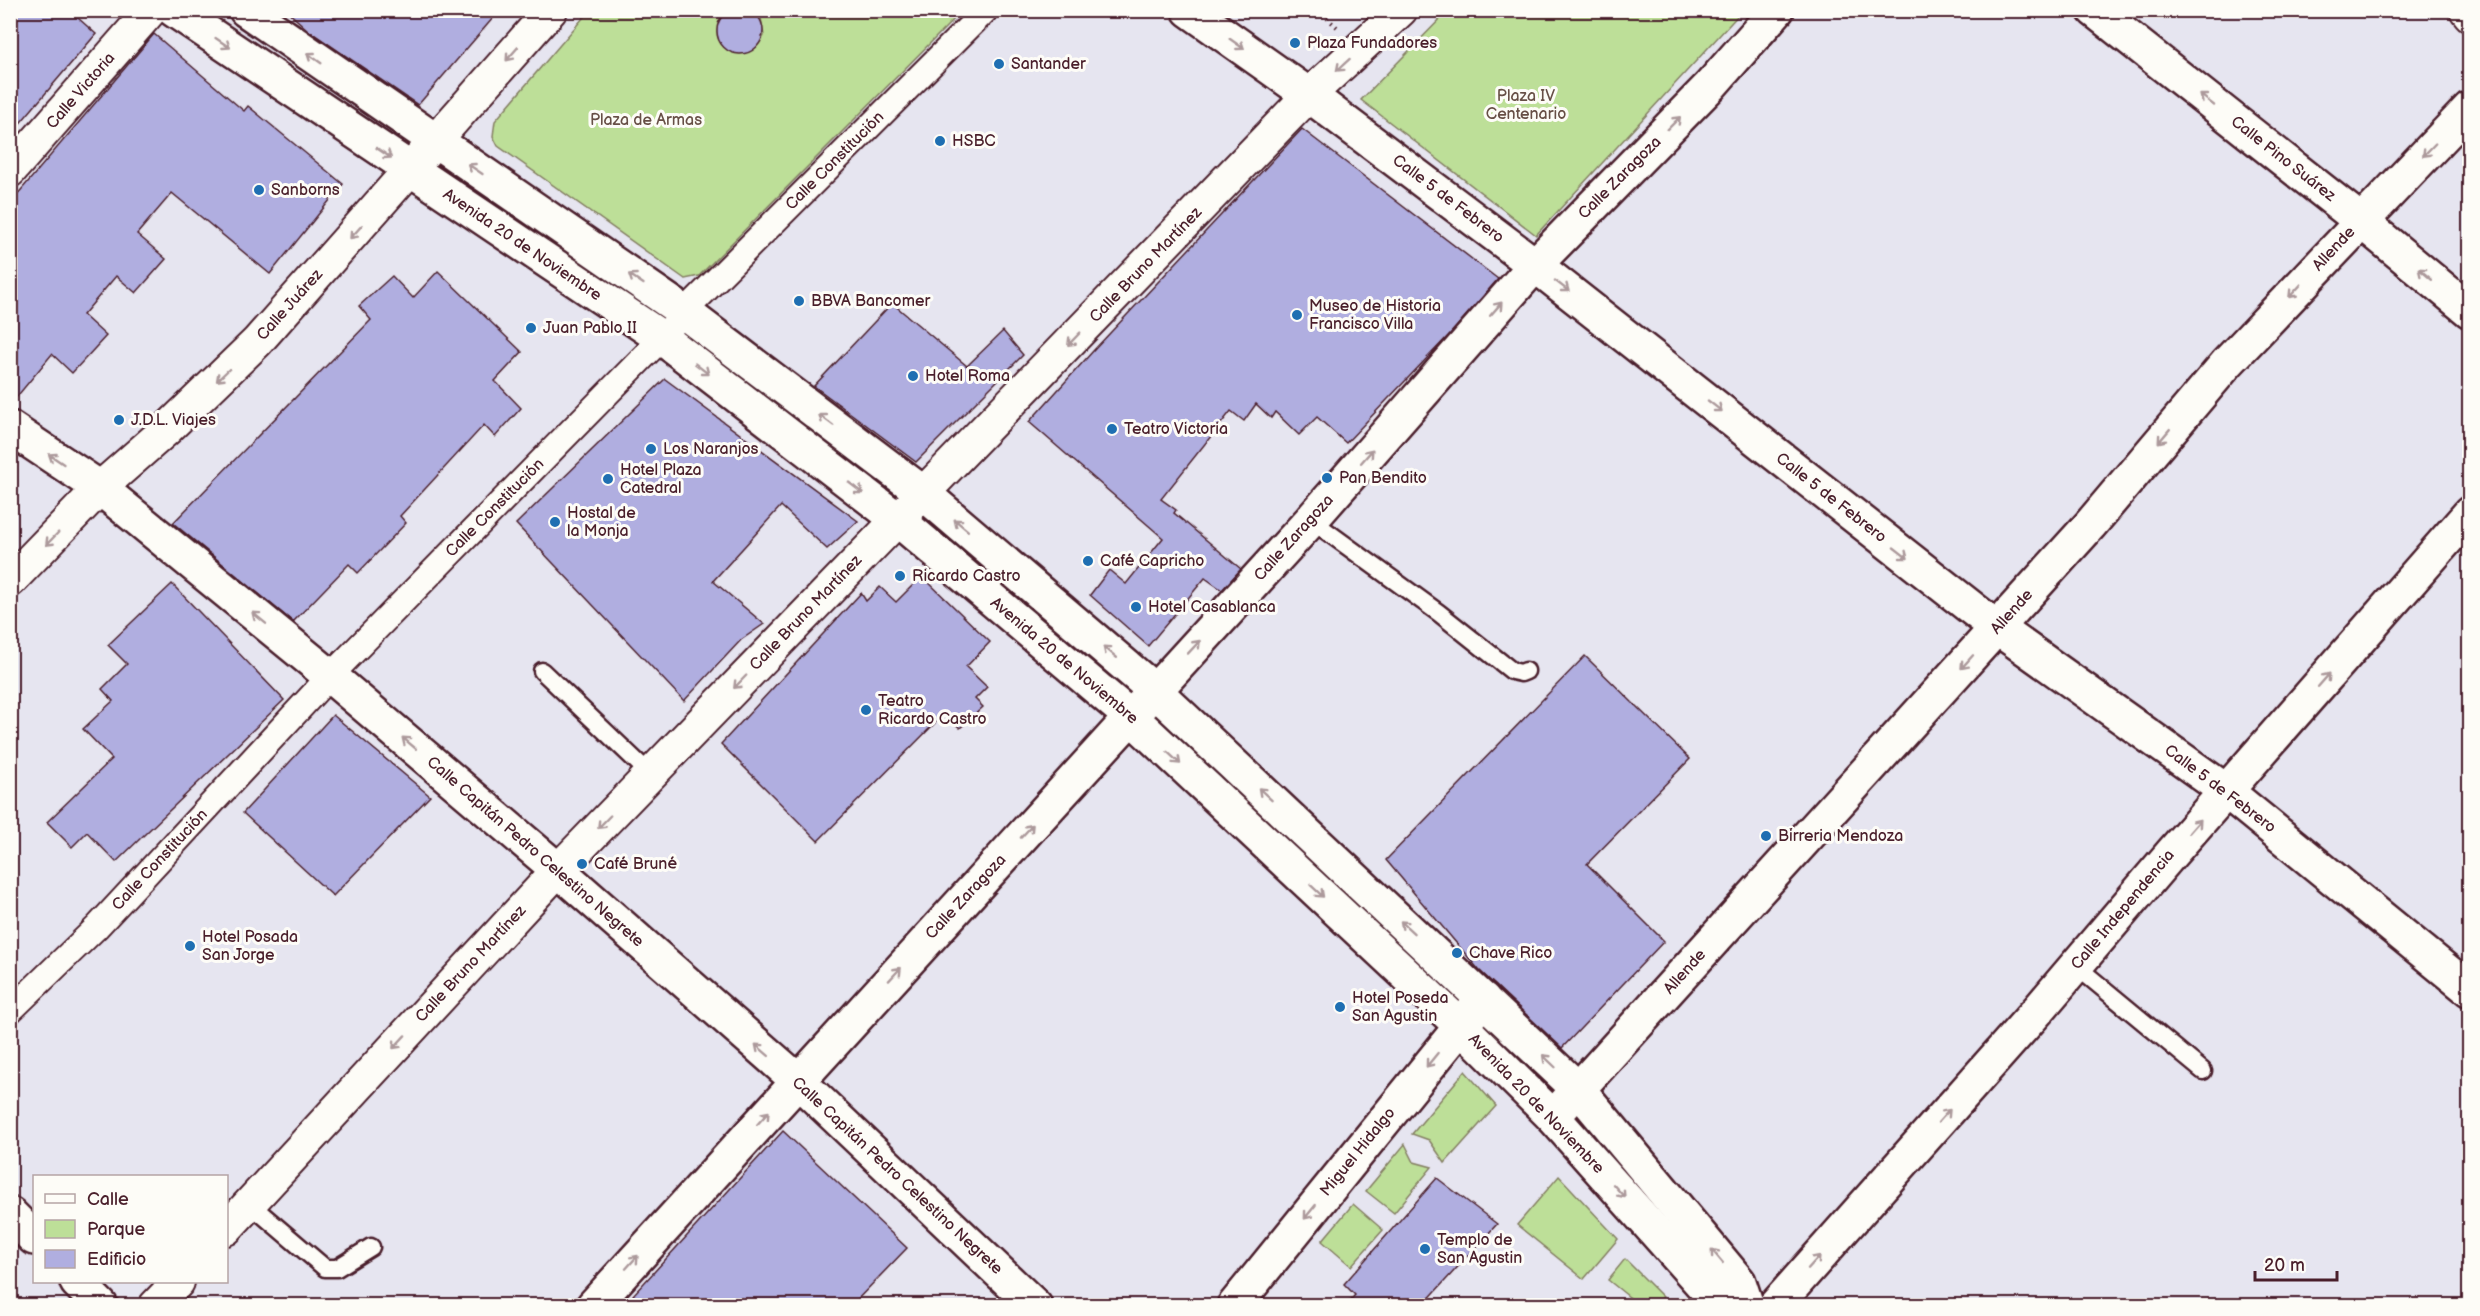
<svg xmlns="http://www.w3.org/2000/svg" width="2480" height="1316" viewBox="0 0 2480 1316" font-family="'Balsamiq Sans',sans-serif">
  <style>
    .green { fill: #bddf98; stroke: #847f62; stroke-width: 1.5 }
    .building { fill: #b0aee0; stroke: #4a1f2b; stroke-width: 1.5 }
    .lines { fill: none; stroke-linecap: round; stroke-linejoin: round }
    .service-casing { stroke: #4a1f2b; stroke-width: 21 }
    .pedestrian-casing { stroke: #4a1f2b; stroke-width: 28 }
    .minor-casing { stroke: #4a1f2b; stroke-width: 36 }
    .tertiary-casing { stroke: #4a1f2b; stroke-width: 38 }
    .secondary-casing { stroke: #4a1f2b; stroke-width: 38 }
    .path { stroke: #4a1f2b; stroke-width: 4; stroke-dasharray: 1.5 4.5; stroke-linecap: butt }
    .service { stroke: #fdfcf7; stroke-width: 16 }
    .pedestrian { stroke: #fdfcf7; stroke-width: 24 }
    .minor { stroke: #fdfcf7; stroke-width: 32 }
    .tertiary { stroke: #fdfcf7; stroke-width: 33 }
    .secondary { stroke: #fdfcf7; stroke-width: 33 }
    .oneway { stroke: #ac999b }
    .poi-dot { fill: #1f6fb2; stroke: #fdfcf7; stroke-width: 2 }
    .labels { text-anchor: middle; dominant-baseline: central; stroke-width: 6; stroke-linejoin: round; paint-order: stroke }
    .poi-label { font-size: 16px; fill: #4a1f2b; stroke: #fdfcf7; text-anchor: start }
    .street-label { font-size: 16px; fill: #4a1f2b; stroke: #fdfcf7 }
    .park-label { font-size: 16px; fill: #674f46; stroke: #fdfcf7 }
  </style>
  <rect width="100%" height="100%" fill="#e6e5f0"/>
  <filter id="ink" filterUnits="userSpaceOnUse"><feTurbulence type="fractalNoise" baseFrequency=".0167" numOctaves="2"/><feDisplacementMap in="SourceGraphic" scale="12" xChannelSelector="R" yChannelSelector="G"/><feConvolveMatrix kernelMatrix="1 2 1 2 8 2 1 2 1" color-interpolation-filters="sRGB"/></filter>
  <g filter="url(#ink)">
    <g class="green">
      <polygon points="1449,10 1742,10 1742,11 1536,235 1361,100"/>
      <path d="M 589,11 L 727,11 C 696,38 744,76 764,36 L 761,18 L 754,11 L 962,11 L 699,276 L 685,279 L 498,146 L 493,136 L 495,121 Z"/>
      <polygon points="1465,1071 1496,1106 1445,1163 1429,1140 1412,1134"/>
      <polygon points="1405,1144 1414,1162 1432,1167 1394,1213 1366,1191"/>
      <polygon points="1559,1176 1618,1239 1584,1279 1517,1225"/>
      <polygon points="1353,1204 1383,1230 1351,1266 1322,1241"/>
      <polygon points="1625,1259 1663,1297 1655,1305 1639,1305 1608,1280"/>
    </g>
    <g class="building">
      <circle cx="740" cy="31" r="23"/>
      <polygon points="10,10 69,10 96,34 10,135"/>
      <polygon points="286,10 500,10 418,105 308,30"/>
      <polygon points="154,34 244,111 248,106 343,184 270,274 172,193 137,234 166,259 136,293 116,276 83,315 106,336 72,373 52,354 10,405 10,203"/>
      <polygon points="1302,129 1498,279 1450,334 1346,443 1317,417 1299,435 1275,412 1271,418 1256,404 1244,421 1231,411 1161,499 1176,510 1174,513 1241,569 1222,590 1205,578 1148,646 1090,595 1109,570 1126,584 1163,538 1029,422 1094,350"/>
      <polygon points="438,271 522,352 495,381 521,408 495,437 484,425 400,516 406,523 358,573 349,564 293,622 173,523 371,320 359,306 392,276 413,298"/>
      <polygon points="892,303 967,366 1003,331 1023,355 916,462 814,386"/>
      <polygon points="665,379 858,521 827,549 781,506 713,581 764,624 741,640 684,701 516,524"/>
      <polygon points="922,576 990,642 966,667 987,687 975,699 983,707 960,728 944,714 818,841 721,744 861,593 866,601 880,587 896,602"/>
      <polygon points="172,584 284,700 116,862 87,832 72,847 47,822 112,759 83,729 113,701 102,689 127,664 108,645"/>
      <polygon points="1585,656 1690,759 1587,864 1664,941 1562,1048 1479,970 1386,860"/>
      <polygon points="333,715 430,796 333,896 243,813"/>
      <polygon points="783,1131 907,1248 852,1305 648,1305 633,1295"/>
      <polygon points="1437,1178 1497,1224 1423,1305 1346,1305 1355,1295 1344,1284"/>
    </g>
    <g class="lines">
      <defs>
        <g id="service">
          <polyline points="1311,520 1439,613 1512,671 1521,673 1526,671"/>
          <polyline points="542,671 650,774"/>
          <polyline points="2076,966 2203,1071"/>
          <polyline points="250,1204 325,1268 337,1268 371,1247"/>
        </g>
        <polyline id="pedestrian" points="10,1011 97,927 330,676 662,338 684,312 986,10"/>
        <g id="minor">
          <polyline points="2466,10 2470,15"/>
          <polyline points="10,171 151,10"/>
          <polyline points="10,581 100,488 166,430 257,342 551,10"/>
          <polyline points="226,1229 558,870 1309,95 1401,10"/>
          <polyline points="155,1306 178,1282"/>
        </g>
        <g id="tertiary">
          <polyline points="1189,10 1309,95 1535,265 1997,628 2226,791 2470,990"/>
          <polyline points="2094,10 2361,221 2470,311"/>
          <polyline points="10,428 100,488 330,676 558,870 797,1080 1035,1306"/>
          <polyline points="1553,1117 2090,525 2227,363 2470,108"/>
          <polyline points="10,1214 34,1238"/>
          <polyline points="77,1282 101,1306"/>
          <polyline points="593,1306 1311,520 1535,265 1710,86 1777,10"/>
          <polyline points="1234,1306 1483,999"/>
          <polyline points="1775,1306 2039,1009 2171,854 2470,513"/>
        </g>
        <g id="secondary">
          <polyline points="174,10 662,338 897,519 1132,718 1461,1026 1553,1117 1716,1300 1723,1306"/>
          <polyline points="246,10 684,312 923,493 1154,690 1579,1090 1739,1282 1747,1306"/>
        </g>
      </defs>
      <use href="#service" class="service-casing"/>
      <use href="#pedestrian" class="pedestrian-casing"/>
      <use href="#minor" class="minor-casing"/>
      <use href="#tertiary" class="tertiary-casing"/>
      <use href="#secondary" class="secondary-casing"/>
      <polyline class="path" points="1318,10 1338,28"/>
      <use href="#service" class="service"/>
      <use href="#pedestrian" class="pedestrian"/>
      <use href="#minor" class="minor"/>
      <use href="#tertiary" class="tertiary"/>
      <use href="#secondary" class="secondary"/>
    </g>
    <defs><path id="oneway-shaft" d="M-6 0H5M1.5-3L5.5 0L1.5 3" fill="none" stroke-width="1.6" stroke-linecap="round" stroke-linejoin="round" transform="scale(1.5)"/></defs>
    <g class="oneway">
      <use href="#oneway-shaft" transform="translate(223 43) rotate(34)"/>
      <use href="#oneway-shaft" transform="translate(1237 44) rotate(35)"/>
      <use href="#oneway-shaft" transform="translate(512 54) rotate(131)"/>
      <use href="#oneway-shaft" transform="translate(314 58) rotate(-145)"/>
      <use href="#oneway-shaft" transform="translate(1343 65) rotate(138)"/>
      <use href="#oneway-shaft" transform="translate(2207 100) rotate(-142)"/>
      <use href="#oneway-shaft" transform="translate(1674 123) rotate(-45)"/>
      <use href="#oneway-shaft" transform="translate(2429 150) rotate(134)"/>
      <use href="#oneway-shaft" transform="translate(384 153) rotate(34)"/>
      <use href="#oneway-shaft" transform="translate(475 169) rotate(-146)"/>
      <use href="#oneway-shaft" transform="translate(356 232) rotate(132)"/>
      <use href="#oneway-shaft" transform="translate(2425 274) rotate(-140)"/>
      <use href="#oneway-shaft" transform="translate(636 279) rotate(-146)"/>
      <use href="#oneway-shaft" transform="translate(1562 286) rotate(38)"/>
      <use href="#oneway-shaft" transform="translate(2295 291) rotate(133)"/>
      <use href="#oneway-shaft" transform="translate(1496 309) rotate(-49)"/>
      <use href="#oneway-shaft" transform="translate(1074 339) rotate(134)"/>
      <use href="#oneway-shaft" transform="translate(702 369) rotate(38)"/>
      <use href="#oneway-shaft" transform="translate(223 375) rotate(136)"/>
      <use href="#oneway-shaft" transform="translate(1715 406) rotate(38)"/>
      <use href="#oneway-shaft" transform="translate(826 420) rotate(-143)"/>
      <use href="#oneway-shaft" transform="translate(2164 436) rotate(130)"/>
      <use href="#oneway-shaft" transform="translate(1367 456) rotate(-49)"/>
      <use href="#oneway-shaft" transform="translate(56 459) rotate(-146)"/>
      <use href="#oneway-shaft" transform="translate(856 488) rotate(38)"/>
      <use href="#oneway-shaft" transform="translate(961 525) rotate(-140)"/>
      <use href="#oneway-shaft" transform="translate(52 539) rotate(134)"/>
      <use href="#oneway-shaft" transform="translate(1901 553) rotate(38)"/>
      <use href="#oneway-shaft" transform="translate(259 618) rotate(-141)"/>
      <use href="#oneway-shaft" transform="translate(1194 647) rotate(-47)"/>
      <use href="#oneway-shaft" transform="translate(1110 652) rotate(-140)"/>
      <use href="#oneway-shaft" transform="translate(1967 662) rotate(132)"/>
      <use href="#oneway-shaft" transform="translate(2324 680) rotate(-49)"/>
      <use href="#oneway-shaft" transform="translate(740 682) rotate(134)"/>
      <use href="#oneway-shaft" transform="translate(409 743) rotate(-140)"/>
      <use href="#oneway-shaft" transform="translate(1174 758) rotate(43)"/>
      <use href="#oneway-shaft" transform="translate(1265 794) rotate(-137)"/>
      <use href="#oneway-shaft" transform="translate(604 822) rotate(134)"/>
      <use href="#oneway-shaft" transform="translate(2195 826) rotate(-49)"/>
      <use href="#oneway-shaft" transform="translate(1027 831) rotate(-47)"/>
      <use href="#oneway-shaft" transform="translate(1317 891) rotate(43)"/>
      <use href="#oneway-shaft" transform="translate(1407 927) rotate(-137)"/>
      <use href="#oneway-shaft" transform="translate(895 974) rotate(-47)"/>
      <use href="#oneway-shaft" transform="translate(399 1042) rotate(133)"/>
      <use href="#oneway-shaft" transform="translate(762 1050) rotate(-139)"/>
      <use href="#oneway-shaft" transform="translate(1432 1060) rotate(129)"/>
      <use href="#oneway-shaft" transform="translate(1549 1061) rotate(-136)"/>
      <use href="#oneway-shaft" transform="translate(1944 1116) rotate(-48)"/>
      <use href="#oneway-shaft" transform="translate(763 1118) rotate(-48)"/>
      <use href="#oneway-shaft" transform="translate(1619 1191) rotate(48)"/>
      <use href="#oneway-shaft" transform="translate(1310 1212) rotate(129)"/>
      <use href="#oneway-shaft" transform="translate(1717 1256) rotate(-130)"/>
      <use href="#oneway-shaft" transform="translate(632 1262) rotate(-48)"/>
      <use href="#oneway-shaft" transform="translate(1814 1262) rotate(-48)"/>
    </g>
  </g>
  <g class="poi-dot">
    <circle cx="1295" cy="43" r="6"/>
    <circle cx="999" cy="64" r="6"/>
    <circle cx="940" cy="141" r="6"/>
    <circle cx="259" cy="190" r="6"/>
    <circle cx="799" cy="301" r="6"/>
    <circle cx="1297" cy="315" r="6"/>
    <circle cx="531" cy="328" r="6"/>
    <circle cx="913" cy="376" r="6"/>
    <circle cx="119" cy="420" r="6"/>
    <circle cx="1112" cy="429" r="6"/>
    <circle cx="651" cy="449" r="6"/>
    <circle cx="1327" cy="478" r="6"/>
    <circle cx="608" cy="479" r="6"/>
    <circle cx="555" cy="522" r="6"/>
    <circle cx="1088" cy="561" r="6"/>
    <circle cx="900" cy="576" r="6"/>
    <circle cx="1136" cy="607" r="6"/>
    <circle cx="866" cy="710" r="6"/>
    <circle cx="1766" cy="836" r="6"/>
    <circle cx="582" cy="864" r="6"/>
    <circle cx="190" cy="946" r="6"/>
    <circle cx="1457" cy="953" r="6"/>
    <circle cx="1340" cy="1007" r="6"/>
    <circle cx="1425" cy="1249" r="6"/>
  </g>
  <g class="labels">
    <g class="poi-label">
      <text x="1307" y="43">Plaza Fundadores</text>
      <text x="1011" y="64">Santander</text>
      <text x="952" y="141">HSBC</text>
      <text x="271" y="190">Sanborns</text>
      <text x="811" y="301">BBVA Bancomer</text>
      <text x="1309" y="306">Museo de Historia<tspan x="1309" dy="18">Francisco Villa</tspan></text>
      <text x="543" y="328">Juan Pablo II</text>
      <text x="925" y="376">Hotel Roma</text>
      <text x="131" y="420">J.D.L. Viajes</text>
      <text x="1124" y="429">Teatro Victoria</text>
      <text x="663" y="449">Los Naranjos</text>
      <text x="620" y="470">Hotel Plaza<tspan x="620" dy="18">Catedral</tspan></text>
      <text x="1339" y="478">Pan Bendito</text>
      <text x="567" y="513">Hostal de<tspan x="567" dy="18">la Monja</tspan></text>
      <text x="1100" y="561">Café Capricho</text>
      <text x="912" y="576">Ricardo Castro</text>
      <text x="1148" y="607">Hotel Casablanca</text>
      <text x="878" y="701">Teatro<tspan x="878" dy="18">Ricardo Castro</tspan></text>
      <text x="1778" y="836">Birreria Mendoza</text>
      <text x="594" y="864">Café Bruné</text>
      <text x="202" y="937">Hotel Posada<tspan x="202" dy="18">San Jorge</tspan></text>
      <text x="1469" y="953">Chave Rico</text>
      <text x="1352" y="998">Hotel Poseda<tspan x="1352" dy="18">San Agustin</tspan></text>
      <text x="1437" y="1240">Templo de<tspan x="1437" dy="18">San Agustin</tspan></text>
    </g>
    <g class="street-label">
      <text transform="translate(81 91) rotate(-49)">Calle Victoria</text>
      <text transform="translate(2283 159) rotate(38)">Calle Pino Suárez</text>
      <text transform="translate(835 161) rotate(-45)">Calle Constitución</text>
      <text transform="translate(1620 178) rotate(-45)">Calle Zaragoza</text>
      <text transform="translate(1448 199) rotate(37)">Calle 5 de Febrero</text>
      <text transform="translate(522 245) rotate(34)">Avenida 20 de Noviembre</text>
      <text transform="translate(2334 249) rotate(-47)">Allende</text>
      <text transform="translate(1146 265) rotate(-46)">Calle Bruno Martínez</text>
      <text transform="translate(290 305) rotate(-48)">Calle Juárez</text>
      <text transform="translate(1831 498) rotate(38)">Calle 5 de Febrero</text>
      <text transform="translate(495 508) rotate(-45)">Calle Constitución</text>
      <text transform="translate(1294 538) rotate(-48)">Calle Zaragoza</text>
      <text transform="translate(2012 612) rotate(-48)">Allende</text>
      <text transform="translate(806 613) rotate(-46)">Calle Bruno Martínez</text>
      <text transform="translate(1064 661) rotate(40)">Avenida 20 de Noviembre</text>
      <text transform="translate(2220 789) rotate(37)">Calle 5 de Febrero</text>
      <text transform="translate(535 852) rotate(41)">Calle Capitán Pedro Celestino Negrete</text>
      <text transform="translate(160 860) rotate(-47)">Calle Constitución</text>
      <text transform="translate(966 897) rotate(-47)">Calle Zaragoza</text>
      <text transform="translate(2123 910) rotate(-50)">Calle Independencia</text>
      <text transform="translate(471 964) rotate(-47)">Calle Bruno Martínez</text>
      <text transform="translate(1685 972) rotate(-48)">Allende</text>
      <text transform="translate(1536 1104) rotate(46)">Avenida 20 de Noviembre</text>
      <text transform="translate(1358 1152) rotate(-51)">Miguel Hidalgo</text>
      <text transform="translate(897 1176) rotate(43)">Calle Capitán Pedro Celestino Negrete</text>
    </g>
    <g class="park-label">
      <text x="1526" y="96">Plaza IV<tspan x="1526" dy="18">Centenario</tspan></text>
      <text x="646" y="120">Plaza de Armas</text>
    </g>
  </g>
  <rect width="2480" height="1316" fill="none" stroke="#fdfcf7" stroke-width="36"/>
  <rect x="18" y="18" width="2444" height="1280" fill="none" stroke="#4a1f2b" stroke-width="2" filter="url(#ink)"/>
  <rect x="33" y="1175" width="195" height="108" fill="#fdfcf7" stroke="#b5a4a5" stroke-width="1.5"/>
  <rect x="45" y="1194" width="30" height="9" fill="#fdfcf7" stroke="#b5a4a5" stroke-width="1.5"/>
  <text x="87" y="1205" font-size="18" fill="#4a1f2b">Calle</text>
  <rect x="45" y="1220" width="30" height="18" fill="#bddf98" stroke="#b5a4a5" stroke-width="1.5"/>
  <text x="87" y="1235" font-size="18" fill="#4a1f2b">Parque</text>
  <rect x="45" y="1250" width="30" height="18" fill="#b0aee0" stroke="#b5a4a5" stroke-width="1.5"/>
  <text x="87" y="1265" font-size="18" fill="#4a1f2b">Edificio</text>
  <path d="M2255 1271v9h82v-9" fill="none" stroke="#4a1f2b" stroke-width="3"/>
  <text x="2264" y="1271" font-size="18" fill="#4a1f2b" stroke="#fdfcf7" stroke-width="4.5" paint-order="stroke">20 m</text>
</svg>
